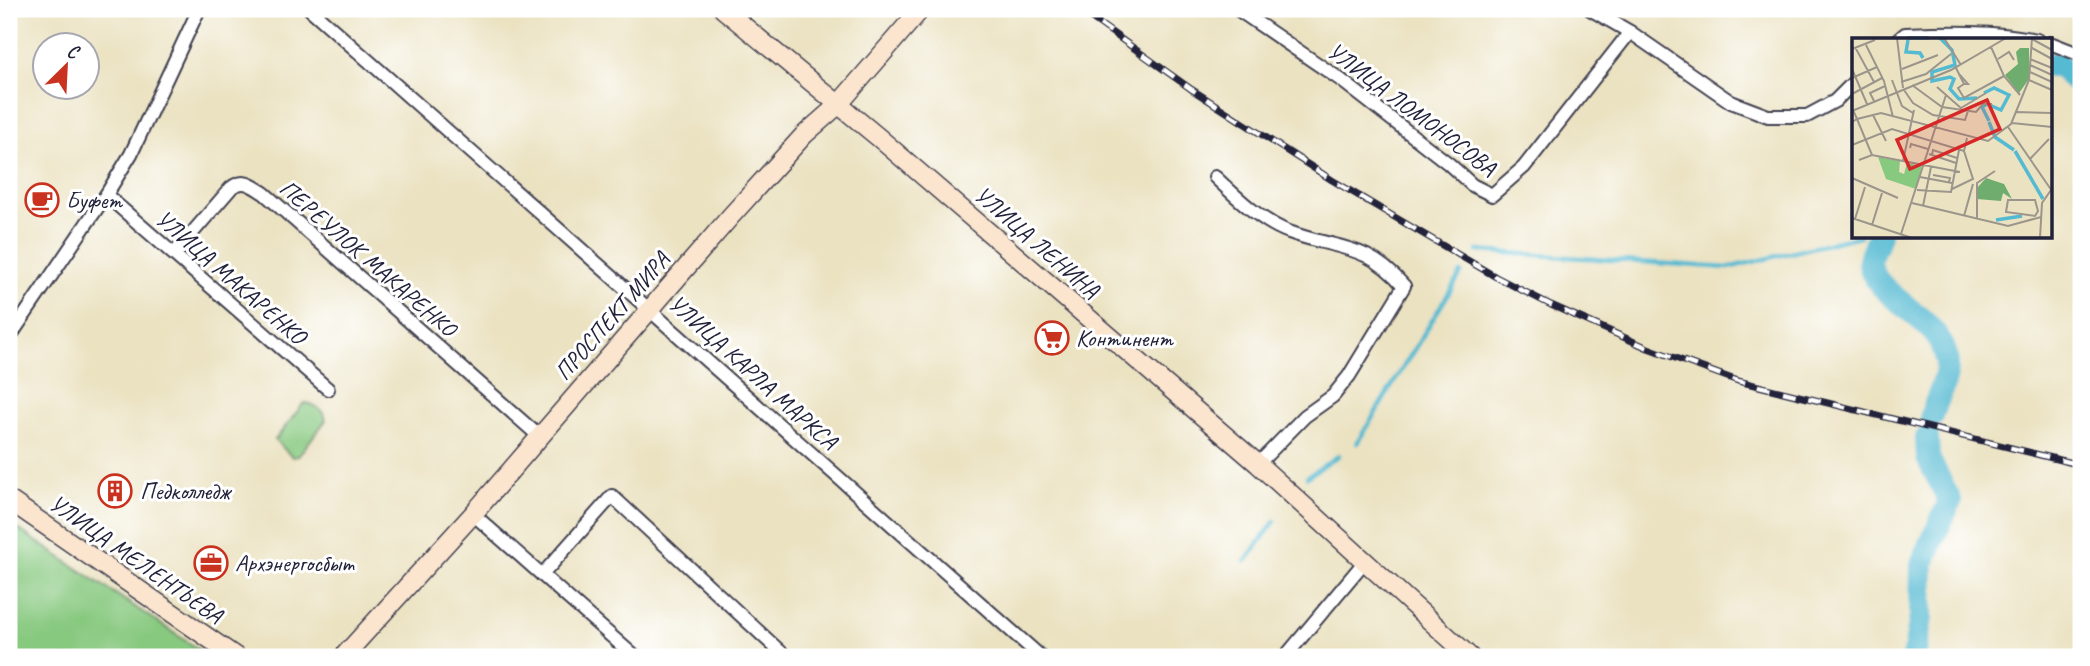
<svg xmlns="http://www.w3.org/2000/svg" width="2090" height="666" viewBox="0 0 2090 666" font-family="Caveat,sans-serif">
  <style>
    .green { fill: #88c980; stroke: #55765e; stroke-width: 2 }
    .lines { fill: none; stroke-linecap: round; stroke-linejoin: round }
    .stream { stroke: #54bad2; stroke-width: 4.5 }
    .river { stroke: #54bad2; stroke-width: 24 }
    .street-casing { stroke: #403f4f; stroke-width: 16 }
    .secondary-casing { stroke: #403f4f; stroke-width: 21 }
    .street { stroke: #fff; stroke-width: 12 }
    .secondary { stroke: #fbe5cf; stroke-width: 18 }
    .rail-casing { stroke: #22223b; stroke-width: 7 }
    .rail { stroke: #fff; stroke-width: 4.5; stroke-dasharray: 13; stroke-linecap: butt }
    .labels { text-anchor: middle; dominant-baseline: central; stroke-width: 6; stroke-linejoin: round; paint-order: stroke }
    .street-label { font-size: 24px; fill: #22223b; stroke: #fff }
    .poi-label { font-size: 24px; fill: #22223b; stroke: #fff; text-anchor: start }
    .inset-river { fill: none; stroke: #54bad2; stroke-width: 3.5 }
    .inset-road { fill: none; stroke: #9b958b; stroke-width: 2 }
    .view { fill: #d62828; fill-opacity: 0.15; stroke: #d62828; stroke-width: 3.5 }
    .inset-edge { fill: none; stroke: #22223b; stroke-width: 3.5 }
  </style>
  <rect width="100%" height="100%" fill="#fff"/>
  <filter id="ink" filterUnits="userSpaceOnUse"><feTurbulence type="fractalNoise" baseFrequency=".0143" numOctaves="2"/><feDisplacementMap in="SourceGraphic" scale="14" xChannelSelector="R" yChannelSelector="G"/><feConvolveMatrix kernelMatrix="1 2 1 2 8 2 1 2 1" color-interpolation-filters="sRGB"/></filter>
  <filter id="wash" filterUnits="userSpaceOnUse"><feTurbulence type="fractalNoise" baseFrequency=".00686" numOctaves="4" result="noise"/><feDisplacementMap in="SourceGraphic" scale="28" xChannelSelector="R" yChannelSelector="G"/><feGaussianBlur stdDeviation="1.57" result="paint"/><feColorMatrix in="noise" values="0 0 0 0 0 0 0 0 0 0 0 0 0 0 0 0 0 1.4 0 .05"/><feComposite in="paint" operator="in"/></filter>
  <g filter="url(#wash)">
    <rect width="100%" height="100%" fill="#ebe2c1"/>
    <g class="green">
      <path d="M 304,403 C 314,403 324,411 326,420 L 298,456 L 292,457 L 275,440 Z"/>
      <polygon points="9,523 210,657 9,657"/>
    </g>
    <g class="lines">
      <g class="stream">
        <polyline points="1478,251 1728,268 1860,236"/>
        <polyline points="1357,443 1461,273"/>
        <polyline points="1307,477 1339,455"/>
        <polyline points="1246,561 1275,521"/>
      </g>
      <g class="river">
        <polyline points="2050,65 2058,64 2081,87"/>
        <path d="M 1879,236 C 1876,244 1870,254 1870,262 C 1872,298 1944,316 1947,363 C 1948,381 1936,399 1932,416"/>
        <polyline points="1914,657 1921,617 1922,564 1950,501 1928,458 1927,438"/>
      </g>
    </g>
  </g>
  <g filter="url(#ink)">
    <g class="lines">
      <defs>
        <g id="street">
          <polyline points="310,9 1041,657"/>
          <polyline points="1237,9 1341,80 1449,164 1472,185 1492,195 1524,167 1630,32"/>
          <polyline points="1590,9 1630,32 1731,102 1768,116 1807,116 1835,101 1854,82"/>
          <path d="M 1898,40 L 1905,34 C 1950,32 1993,31 2037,40"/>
          <polyline points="2050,43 2081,55"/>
          <path d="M 1215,177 C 1235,196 1263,223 1289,232 C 1337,250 1366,242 1404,286 L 1349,376 L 1333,396 L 1305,416 L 1258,464"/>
          <polyline points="106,195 328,389"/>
          <path d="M 174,254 L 231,188 C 244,178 251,185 264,193 L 540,437"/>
          <polyline points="9,338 106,195 131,154 199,9"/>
          <polyline points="473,514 635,657"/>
          <polyline points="542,575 612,496 786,657"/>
          <polyline points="1285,657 1365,561"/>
        </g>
        <g id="secondary">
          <polyline points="723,9 878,137 1258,464 1470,657"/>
          <polyline points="9,500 236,657"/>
          <polyline points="343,657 473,514 730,217 804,135 838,105 921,9"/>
        </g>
      </defs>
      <use href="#street" class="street-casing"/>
      <use href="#secondary" class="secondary-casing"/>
      <use href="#street" class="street"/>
      <use href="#secondary" class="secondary"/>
      <defs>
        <polyline id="rail" points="1079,9 1191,89 1332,180 1496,277 1551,305 1648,348 1738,381 2081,465"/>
      </defs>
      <use href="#rail" class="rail-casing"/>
      <use href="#rail" class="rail"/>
    </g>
  </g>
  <defs>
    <symbol id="cafe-ring" viewBox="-11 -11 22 22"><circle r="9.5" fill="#fff" stroke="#c8321e" stroke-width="1.5"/><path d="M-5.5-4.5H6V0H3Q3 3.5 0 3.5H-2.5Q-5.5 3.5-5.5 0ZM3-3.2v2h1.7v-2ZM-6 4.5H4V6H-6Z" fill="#c8321e"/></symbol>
    <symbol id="supermarket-ring" viewBox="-11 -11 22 22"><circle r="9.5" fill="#fff" stroke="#c8321e" stroke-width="1.5"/><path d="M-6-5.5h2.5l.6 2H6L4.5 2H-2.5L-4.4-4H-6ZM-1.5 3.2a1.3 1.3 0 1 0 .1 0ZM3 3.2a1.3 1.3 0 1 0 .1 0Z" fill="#c8321e"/></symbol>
    <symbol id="building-ring" viewBox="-11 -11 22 22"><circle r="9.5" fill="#fff" stroke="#c8321e" stroke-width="1.5"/><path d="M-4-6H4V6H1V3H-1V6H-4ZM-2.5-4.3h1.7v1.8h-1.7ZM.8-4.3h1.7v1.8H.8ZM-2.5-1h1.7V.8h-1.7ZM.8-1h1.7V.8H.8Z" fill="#c8321e"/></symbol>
    <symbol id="office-ring" viewBox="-11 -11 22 22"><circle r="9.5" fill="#fff" stroke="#c8321e" stroke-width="1.5"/><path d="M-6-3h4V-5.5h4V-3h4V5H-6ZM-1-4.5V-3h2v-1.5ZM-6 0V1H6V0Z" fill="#c8321e"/></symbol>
  </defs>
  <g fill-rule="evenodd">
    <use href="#cafe-ring" x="23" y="181" width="38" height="38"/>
    <use href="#supermarket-ring" x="1033" y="319" width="38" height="38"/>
    <use href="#building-ring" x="96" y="472" width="38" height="38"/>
    <use href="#office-ring" x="192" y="544" width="38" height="38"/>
  </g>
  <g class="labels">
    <g class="street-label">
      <text transform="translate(1412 109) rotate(37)">УЛИЦА ЛОМОНОСОВА</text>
      <text transform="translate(1037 242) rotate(41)">УЛИЦА ЛЕНИНА</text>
      <text transform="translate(368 258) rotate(41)">ПЕРЕУЛОК МАКАРЕНКО</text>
      <text transform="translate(231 277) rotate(41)">УЛИЦА МАКАРЕНКО</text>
      <text transform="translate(612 316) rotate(-49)">ПРОСПЕКТ МИРА</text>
      <text transform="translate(753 372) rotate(42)">УЛИЦА КАРЛА МАРКСА</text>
      <text transform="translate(136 559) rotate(35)">УЛИЦА МЕЛЕНТЬЕВА</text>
    </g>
    <g class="poi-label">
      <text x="66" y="200">Буфет</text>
      <text x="1076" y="338">Континент</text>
      <text x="140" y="491">Педколледж</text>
      <text x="235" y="563">Архэнергосбыт</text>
    </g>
  </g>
  <g transform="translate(1852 38)">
    <rect width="200" height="200" fill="#ebe2c1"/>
    <path d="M 26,119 L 48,123 L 47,134 L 52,136 L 55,125 L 70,128 L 64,151 L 34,141 Z" fill="#88c980"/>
    <path d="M 168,10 L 177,10 L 177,41 L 167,55 L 153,37 L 166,26 L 164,14 ZM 134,140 L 152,146 L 160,161 L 151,155 L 149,163 L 125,161 L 126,149 Z" fill="#6ead6e"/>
    <path class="inset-river" d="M 55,0 L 77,0M 88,0 L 100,12 L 103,27 L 80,34 L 80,43 L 98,39 L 102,41 L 98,51 L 107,61 L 125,60M 56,2 L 54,14 L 68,15 L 71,20M 132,55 L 142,50 L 157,57 L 149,72 L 135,66 L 130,69 L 137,83M 137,84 L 143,99 L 162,112M 163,113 L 191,161M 144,182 L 170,178"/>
    <path class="inset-road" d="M 45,0 L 51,50M 92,0 L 109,27M 180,1 L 200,12M 14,7 L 32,43 L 41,79M 3,9 L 22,44M 139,9 L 152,38 L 168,57M 180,10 L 200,21M 0,11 L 23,2M 146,21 L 157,14 L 162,22M 178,21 L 200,30M 178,27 L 200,37M 104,30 L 112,46 L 116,46 L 108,37M 0,31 L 15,66M 50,31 L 86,17M 178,34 L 200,44M 0,40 L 25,29M 40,42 L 50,68 L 61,75M 177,42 L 200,52M 49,44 L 74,36 L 99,16M 112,46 L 106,50 L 112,60 L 152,38M 60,47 L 90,69 L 124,74 L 131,66 L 140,66M 85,49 L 110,71M 52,52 L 61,65 L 81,77 L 113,82 L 116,73M 0,56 L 30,40M 22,63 L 18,55 L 33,48M 109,70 L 134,55M 1,72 L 5,81 L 29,75 L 136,103 L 159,86 L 177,42 L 180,0M 0,73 L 99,32 L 154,0M 163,74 L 200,75M 21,77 L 34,103M 0,84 L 5,81 L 20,117M 160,85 L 200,89M 156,89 L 200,153M 0,107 L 40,91 L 112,113M 58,110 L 59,106 L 76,111M 77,116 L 104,125M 80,117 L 81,112 L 105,120M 178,121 L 197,101M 7,122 L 20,117 L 108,134M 51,123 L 62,72M 81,137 L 98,140 L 97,144M 68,139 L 100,145M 0,140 L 46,160M 100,151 L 121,141 L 112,113 L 115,100M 65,152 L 99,154 L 107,112M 156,162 L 183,162 L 186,173 L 183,178 L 154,174 ZM 60,165 L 156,188 L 189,179M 71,168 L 79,129M 112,178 L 121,146M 0,180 L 60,200M 125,180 L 125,145 L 143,133M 3,181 L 13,149M 20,187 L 30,155M 49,196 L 94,57M 188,200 L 190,165 L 199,152"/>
    <path class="view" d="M 135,62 L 148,91 L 58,131 L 45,102 Z"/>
    <rect width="200" height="200" class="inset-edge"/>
  </g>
  <rect width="2090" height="666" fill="none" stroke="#fff" stroke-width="35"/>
  <g transform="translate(66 66) rotate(24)"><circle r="33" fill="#ffffff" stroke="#a7a7b1" stroke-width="2"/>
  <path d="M0-5L12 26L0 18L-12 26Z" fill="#c8321e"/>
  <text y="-10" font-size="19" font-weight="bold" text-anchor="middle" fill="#22223b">С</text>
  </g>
</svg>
